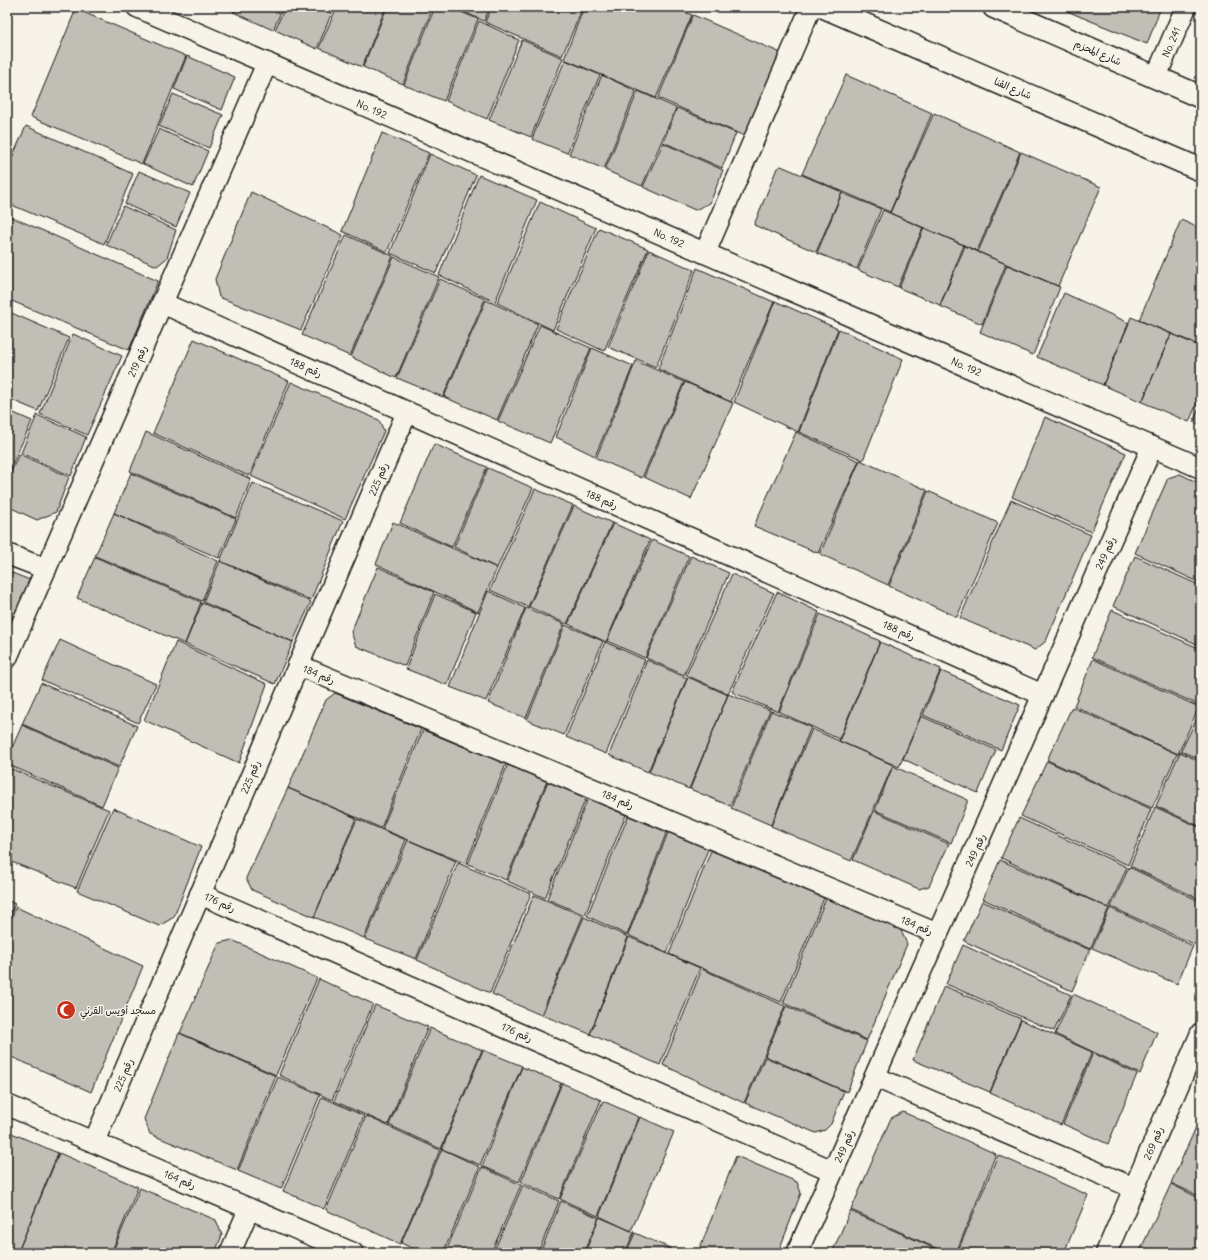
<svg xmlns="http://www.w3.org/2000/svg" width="1208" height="1260" font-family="Delius,'Playpen Sans Arabic',sans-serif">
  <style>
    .building { fill: #c0beb5; stroke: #1c1c1c }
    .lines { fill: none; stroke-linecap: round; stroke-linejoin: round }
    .street-casing { stroke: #1c1c1c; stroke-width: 23 }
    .secondary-casing { stroke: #1c1c1c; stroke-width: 25 }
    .street { stroke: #f7f3e8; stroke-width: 20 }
    .secondary { stroke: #f7f3e8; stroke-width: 22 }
    .labels { text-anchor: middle; stroke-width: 3; stroke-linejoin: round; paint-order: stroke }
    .street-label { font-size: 10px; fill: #1c1c1c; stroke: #f7f3e8 }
    .poi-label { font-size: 10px; fill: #1c1c1c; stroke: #f7f3e8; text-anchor: start }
  </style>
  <rect width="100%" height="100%" fill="#f7f3e8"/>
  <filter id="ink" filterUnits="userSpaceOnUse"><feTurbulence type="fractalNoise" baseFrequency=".025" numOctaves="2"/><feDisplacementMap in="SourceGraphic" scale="8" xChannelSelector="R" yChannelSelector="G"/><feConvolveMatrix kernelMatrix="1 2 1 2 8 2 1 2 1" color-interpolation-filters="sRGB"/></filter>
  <g filter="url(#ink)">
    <!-- building -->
    <path class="building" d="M235 7H283L273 30 233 12Z
      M285 7H334L317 49 275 30Z
      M337 7H386L362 67 319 48Z
      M387 7H433L403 84 363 67Z
      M435 7H449L478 19 444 101 404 85Z
      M453 7H490L484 21Z
      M492 7H583L562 56 485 22Z
      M584 7H673L692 15 656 98 564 59Z
      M1057 7H1161L1147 44Z
      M76 9 186 56 142 164 31 117Z
      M693 15 788 56 751 139 658 98Z
      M479 21 519 40 487 119 446 101Z
      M522 40 563 58 531 137 489 120Z
      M187 56 235 77 222 110 174 89Z
      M565 60 600 75 567 153 532 139Z
      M602 75 636 91 604 169 569 154Z
      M846 75 932 113 890 212 802 174Z
      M638 91 676 108 642 186 605 170Z
      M173 94 223 115 209 148 159 126Z
      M677 108 736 133 722 168 663 142Z
      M934 113 1020 152 977 251 890 213Z
      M26 126 133 174 104 244 7 203V169Z
      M159 129 208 151 193 187 143 164Z
      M382 133 429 153 387 252 342 231Z
      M663 143 723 170 710 203 695 210 643 187Z
      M1021 152 1101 187 1058 286 978 252Z
      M430 154 476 175 436 273 390 253Z
      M781 166 842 192 816 252 754 225 777 168Z
      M139 171 190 193 176 227 125 204Z
      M479 175 537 200 495 302 439 275Z
      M251 192 343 235 301 330 219 297 215 279Z
      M842 193 881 209 857 269 817 253Z
      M540 202 596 228 553 330 497 303Z
      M123 206 176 230 167 258 157 266 106 245Z
      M883 210 923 228 898 287 858 270Z
      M7 215 158 281 129 350 7 299Z
      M1181 220 1201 229V346L1139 320Z
      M599 228 648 249 604 351 556 329Z
      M924 228 964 245 940 305 899 288Z
      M346 235 393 256 350 356 302 335Z
      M965 246 1006 264 982 324 940 306Z
      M649 250 694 270 656 367 608 347Z
      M394 257 439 277 396 378 351 357Z
      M1007 265 1060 287 1033 355 980 332Z
      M697 268 774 302 731 402 658 369Z
      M440 279 485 299 443 397 397 378Z
      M1064 293 1129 323 1103 385 1037 357Z
      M486 300 538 324 497 420 444 397Z
      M775 301 838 329 798 432 734 402Z
      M7 311 69 338 38 411 7 398Z
      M1131 317 1171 334 1142 402 1103 385Z
      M540 325 591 348 550 443 498 421Z
      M839 329 903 359 863 460 799 432Z
      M73 334 122 356 87 435 40 414Z
      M1171 334 1201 347V394L1189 422 1142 402Z
      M194 339 289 381 249 476 153 433Z
      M592 348 633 366 595 456 556 437Z
      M636 361 684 382 642 478 596 458Z
      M291 382 379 420 384 431 345 519 251 476Z
      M685 382 733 403 691 499 644 477Z
      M1201 404V425L1193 422Z
      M7 410 32 421 7 476Z
      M37 415 86 437 71 476 21 453Z
      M1045 417 1126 453 1091 532 1012 497Z
      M146 432 251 479 236 518 130 471Z
      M796 432 859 461 818 553 754 526Z
      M434 444 487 467 452 547 400 523Z
      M19 454 69 477 56 512 37 520 7 506V481Z
      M860 460 927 490 888 585 820 554Z
      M488 468 533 488 497 568 454 547Z
      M131 473 236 519 219 558 114 513Z
      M1180 474 1201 484V583L1135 553 1168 478Z
      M253 483 343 521 311 600 220 561Z
      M535 489 573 505 528 607 490 590Z
      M928 491 998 523 957 617 889 586Z
      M1011 500 1091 535 1046 641 1035 650 960 618Z
      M574 506 612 523 567 624 529 607Z
      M114 513 218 561 202 601 95 556Z
      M393 522 497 568 478 612 376 564Z
      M613 523 650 540 606 642 568 624Z
      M652 540 689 556 645 658 607 641Z
      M691 556 729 573 684 675 646 658Z
      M1135 556 1201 586V646L1113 606Z
      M95 557 201 602 185 644 77 598Z
      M220 561 311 602 293 642 203 602Z
      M378 567 434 592 405 666 356 646 351 632Z
      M7 571 30 580 13 624 7 622Z
      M732 574 774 593 728 694 686 675Z
      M488 591 525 608 486 701 450 687Z
      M777 592 819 612 778 712 732 692Z
      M435 594 476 612 447 685 406 669Z
      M202 603 293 642 275 684 185 644Z
      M526 608 564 624 526 718 488 703Z
      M1112 610 1201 649V700L1199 705 1092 657Z
      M820 614 880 641 839 739 779 712Z
      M565 625 603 641 564 735 527 720Z
      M60 640 156 684 138 723 42 680Z
      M176 642 267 684 239 763 144 720Z
      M605 642 645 660 606 754 566 737Z
      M880 642 941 669 899 767 839 741Z
      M1093 659 1199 707 1178 754 1074 706Z
      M647 660 687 678 648 772 609 755Z
      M941 671 1020 705 1001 750 923 715Z
      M688 677 728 695 689 789 649 772Z
      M41 683 137 726 119 767 22 724Z
      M335 693 421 729 381 828 288 788 326 700Z
      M728 694 770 710 730 806 690 789Z
      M1072 707 1177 754 1152 808 1047 760Z
      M1201 710V760L1181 751Z
      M771 711 811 727 771 825 731 808Z
      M921 716 996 750 978 793 903 759Z
      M22 725 118 768 102 806 7 764V759Z
      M812 729 893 765 851 861 771 826Z
      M423 730 506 764 466 864 382 829Z
      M1180 752 1201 762V827L1156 806Z
      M1047 761 1151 809 1128 865 1021 816Z
      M508 764 547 781 506 880 468 864Z
      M893 766 968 800 951 843 875 810Z
      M7 767 109 810 76 888 7 860Z
      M548 781 586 798 545 898 507 881Z
      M288 788 356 818 314 917 252 890 246 878Z
      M588 798 626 815 585 915 547 899Z
      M1155 807 1201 828V900L1130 866Z
      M113 808 201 847 174 917 159 926 77 891Z
      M874 811 949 844 929 886 919 889 853 860Z
      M629 814 667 831 627 935 587 916Z
      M1019 818 1127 867 1109 908 1001 858Z
      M357 819 406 840 364 938 314 917Z
      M669 830 709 847 667 953 628 935Z
      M408 840 456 861 416 959 365 939Z
      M712 848 824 898 781 1002 669 954Z
      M1000 860 1109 908 1090 949 983 899Z
      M458 863 531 894 490 993 417 960Z
      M1129 867 1201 902V934L1196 945 1111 907Z
      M534 895 583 916 541 1015 492 994Z
      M827 896 899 926 907 944 867 1040 783 1003Z
      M7 900 15 904 7 924Z
      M982 901 1090 950 1072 991 964 941Z
      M16 907 143 966 91 1092 7 1055V929Z
      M1110 908 1193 946 1177 984 1092 948Z
      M584 917 628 937 590 1034 542 1015Z
      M629 937 700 968 660 1065 590 1034Z
      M232 940 317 978 276 1075 180 1033 219 943Z
      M963 945 1071 995 1054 1031 946 984Z
      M702 969 785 1006 744 1103 663 1065Z
      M319 979 373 1004 332 1100 279 1075Z
      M944 986 1021 1019 990 1092 913 1060Z
      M1073 994 1157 1032 1140 1074 1055 1034Z
      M375 1005 428 1027 388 1125 334 1101Z
      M786 1006 867 1041 847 1092 765 1056Z
      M1021 1020 1092 1052 1061 1125 990 1093Z
      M430 1028 482 1050 441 1149 389 1125Z
      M179 1033 276 1076 237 1170 150 1134 144 1119Z
      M483 1050 522 1066 480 1165 442 1149Z
      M1093 1053 1137 1074 1108 1144 1063 1124Z
      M765 1057 844 1091 831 1124 825 1130 816 1133 745 1103Z
      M522 1067 561 1083 519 1182 482 1166Z
      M278 1077 320 1095 281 1189 238 1171Z
      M562 1083 601 1100 559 1199 521 1182Z
      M322 1097 364 1116 324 1209 283 1191Z
      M603 1101 639 1117 598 1216 560 1199Z
      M903 1112 996 1154 956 1253H947L851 1210 891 1118Z
      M366 1116 440 1150 400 1244 326 1210Z
      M1201 1116V1197L1171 1183Z
      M640 1117 674 1132 631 1231 599 1216Z
      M7 1131 58 1153 18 1252 7 1247Z
      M442 1149 480 1167 443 1253H423L401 1243Z
      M59 1153 138 1187 111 1253 18 1252Z
      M998 1155 1088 1195 1064 1253H957Z
      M736 1156 797 1182 801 1193 778 1253H698Z
      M482 1167 521 1185 491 1253H445Z
      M1171 1184 1201 1199V1253H1139Z
      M523 1185 559 1201 538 1253H493Z
      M140 1188 216 1220 222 1235 215 1253H112Z
      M561 1201 599 1218 584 1253H540Z
      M850 1211 945 1253H832Z
      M599 1217 634 1232 625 1253H585Z
      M635 1233 670 1248 668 1253H626Z"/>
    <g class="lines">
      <defs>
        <g id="street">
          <path id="s1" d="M137 7 1201 468"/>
          <path id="s2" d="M1156 77 1186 7"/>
          <path d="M705 253 811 7"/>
          <path d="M162 303 1043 695"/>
          <path d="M7 554 46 569"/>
          <path d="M7 658 267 63"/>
          <path d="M298 665 938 934"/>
          <path d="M200 894 833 1171"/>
          <path d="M875 1077 1134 1188"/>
          <path d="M7 1105 353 1253"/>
          <path d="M94 1142 407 412"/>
          <path d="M230 1253 249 1209"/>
          <path d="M797 1253 1152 447"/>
          <path d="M1106 1253 1201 1033"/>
        </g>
        <path id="secondary" d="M824 7 1201 170
          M994 7 1201 97"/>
      </defs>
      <!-- street casing -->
      <use href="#street" class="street-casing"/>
      <!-- secondary casing -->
      <use href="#secondary" class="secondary-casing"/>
      <!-- street -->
      <use href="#street" class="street"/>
      <!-- secondary -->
      <use href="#secondary" class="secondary"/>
    </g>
  </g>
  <!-- icons -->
  <defs>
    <symbol id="mosque-disc" viewBox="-11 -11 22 22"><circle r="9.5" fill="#c8321e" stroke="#f7f3e8"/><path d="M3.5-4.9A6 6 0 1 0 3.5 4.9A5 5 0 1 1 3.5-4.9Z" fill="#fff"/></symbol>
  </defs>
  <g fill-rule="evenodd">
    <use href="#mosque-disc" x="55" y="999" width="22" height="22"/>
  </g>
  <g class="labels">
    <!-- street labels -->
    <g class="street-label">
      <text dy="4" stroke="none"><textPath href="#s2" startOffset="38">No. 241</textPath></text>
      <text transform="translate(1098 52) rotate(23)" y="4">شارع المحزم</text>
      <text transform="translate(1013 88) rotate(23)" y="4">شارع القنا</text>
      <text dy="4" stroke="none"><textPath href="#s1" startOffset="256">No. 192</textPath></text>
      <text dy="4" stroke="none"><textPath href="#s1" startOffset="580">No. 192</textPath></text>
      <text transform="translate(137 361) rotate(-66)" y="4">رقم 219</text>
      <text dy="4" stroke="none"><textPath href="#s1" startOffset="904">No. 192</textPath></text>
      <text transform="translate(306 367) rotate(24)" y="4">رقم 188</text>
      <text transform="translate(378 479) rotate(-67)" y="4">رقم 225</text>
      <text transform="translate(602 499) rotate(24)" y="4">رقم 188</text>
      <text transform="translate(1105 553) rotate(-66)" y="4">رقم 249</text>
      <text transform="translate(899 630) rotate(24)" y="4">رقم 188</text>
      <text transform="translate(319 674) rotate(23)" y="4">رقم 184</text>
      <text transform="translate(250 777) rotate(-67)" y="4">رقم 225</text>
      <text transform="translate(618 799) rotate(23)" y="4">رقم 184</text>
      <text transform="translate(975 850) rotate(-66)" y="4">رقم 249</text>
      <text transform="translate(220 902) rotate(24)" y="4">رقم 176</text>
      <text transform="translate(917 925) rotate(23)" y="4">رقم 184</text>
      <text transform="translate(517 1032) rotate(24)" y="4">رقم 176</text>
      <text transform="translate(123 1075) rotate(-67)" y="4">رقم 225</text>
      <text transform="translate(1153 1143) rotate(-67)" y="4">رقم 269</text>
      <text transform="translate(844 1146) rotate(-66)" y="4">رقم 249</text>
      <text transform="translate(180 1179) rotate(23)" y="4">رقم 164</text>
    </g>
    <!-- poi labels -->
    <g class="poi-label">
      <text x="80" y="1014">مسجد أويس القرني</text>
    </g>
  </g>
  <!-- margin -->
  <rect width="1208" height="1260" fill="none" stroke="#f7f3e8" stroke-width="24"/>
  <rect x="12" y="12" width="1184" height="1236" fill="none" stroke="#1c1c1c" stroke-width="1.5" filter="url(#ink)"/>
</svg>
